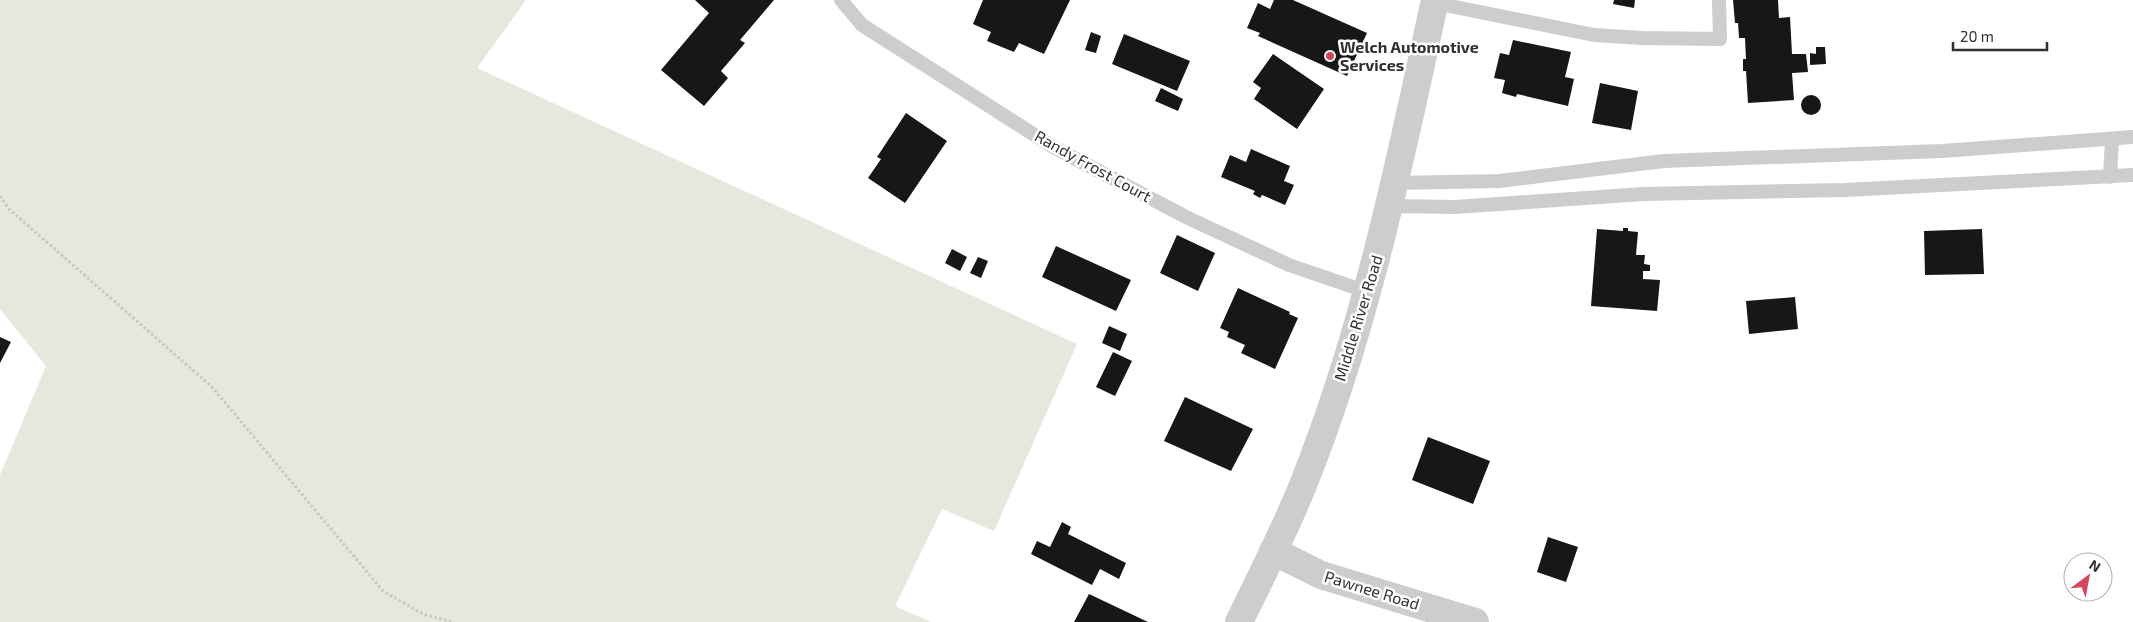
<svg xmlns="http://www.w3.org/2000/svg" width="2133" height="622" font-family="'Exo 2',sans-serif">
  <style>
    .green { fill: #e4e8dd }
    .building { fill: #171717 }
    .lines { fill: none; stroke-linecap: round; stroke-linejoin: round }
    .path { stroke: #c7c7c7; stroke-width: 3; stroke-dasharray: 2.5 2.5; stroke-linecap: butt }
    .service { stroke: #cdcdcd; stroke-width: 14 }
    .minor { stroke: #cdcdcd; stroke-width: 28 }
    .tertiary { stroke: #cdcdcd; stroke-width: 28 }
    .poi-dot { fill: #d3465d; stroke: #fff; stroke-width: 2 }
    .labels { text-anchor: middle; stroke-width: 5; stroke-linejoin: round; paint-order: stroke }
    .poi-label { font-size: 16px; font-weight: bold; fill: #303030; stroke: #fff; text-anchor: start }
    .street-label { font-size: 16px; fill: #303030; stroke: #fff }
  </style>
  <rect width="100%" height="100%" fill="#fff"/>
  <!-- green -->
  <path class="green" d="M0 0H526L477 68 1077 344 994 531 942 509 895 606 931 622H0V475L46 366 0 309Z"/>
  <!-- building -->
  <path class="building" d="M695 0H774L740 40 745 43 721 71 728 78 704 106 661 70 709 13Z
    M983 0H1070L1044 54 1019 43 1014 52 987 41 991 32 973 24Z
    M1274 0H1293L1367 33 1347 76 1258 36 1260 33 1247 28 1258 3 1270 9Z
    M1614 0H1635L1634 8 1613 4Z
    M1733 0H1778L1779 18 1790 17 1792 54H1806L1808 72 1792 73 1794 100 1748 103 1746 71H1743V59H1746L1745 38H1739L1738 23H1735Z
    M1091 32 1101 36 1096 53 1085 50Z
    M1124 34 1190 61 1177 91 1112 64Z
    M1513 40 1571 52 1565 77 1574 79 1568 106 1517 94 1516 97 1502 93 1505 80 1494 78 1500 53 1509 55Z
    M1816 47H1825L1826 64 1810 65V53L1816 54Z
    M1273 54 1324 89 1297 129 1254 99 1261 88 1253 82Z
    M1600 83 1638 91 1631 130 1592 123Z
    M1161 88 1183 99 1178 111 1155 101Z
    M1801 105a10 10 0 1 1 20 0a10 10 0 1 1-20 0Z
    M906 113 947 141 905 203 868 178 881 159 877 157Z
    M1251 149 1290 166 1284 181 1294 185 1285 205 1262 195 1260 198 1253 194 1255 191 1221 177 1230 155 1246 162Z
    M1623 228H1628V231L1638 232 1636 255H1645L1644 264 1650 265V271H1643V279L1660 280 1657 311 1591 306 1597 229 1623 231Z
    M1982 229 1984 274 1925 275 1924 231Z
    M1177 235 1215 253 1198 291 1160 273Z
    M1056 246 1131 280 1116 311 1042 277Z
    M952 249 967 257 960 271 945 263Z
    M978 257 988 261 981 278 970 273Z
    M1238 288 1290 312 1289 314 1298 318 1275 369 1241 353 1245 345 1227 337 1229 332 1220 328Z
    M1795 297 1798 329 1749 334 1746 301Z
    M1109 326 1127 334 1120 351 1102 343Z
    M0 337 11 342 0 363Z
    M1113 352 1132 361 1115 396 1096 387Z
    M1185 397 1253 429 1231 471 1164 441Z
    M1428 437 1490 461 1473 504 1412 480Z
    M1062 522 1071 527 1068 534 1126 563 1119 579 1100 569 1092 585 1031 554 1037 541 1050 547Z
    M1548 537 1578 547 1566 582 1537 572Z
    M1089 594 1148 622H1074Z"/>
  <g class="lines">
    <!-- path -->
    <path class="path" d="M0 196 9 209 212 387 383 591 425 615 453 622"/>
    <!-- service -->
    <path class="service" d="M841 0 862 25 1055 148 1188 218 1289 265 1368 292
      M1430 2 1594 35 1642 38 1720 39 1719 0
      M2110 177 2112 140
      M1395 183 1499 181 1664 161 1942 151 2133 137
      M1390 206 1455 207 1644 194 1845 190 2133 175"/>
    <!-- minor -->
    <path class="minor" d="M1273 551 1321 575 1475 622"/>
    <!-- tertiary -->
    <path class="tertiary" d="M1239 622C1261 577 1284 532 1303 485 1366 328 1399 165 1435 0"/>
  </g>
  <!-- markers -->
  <circle class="poi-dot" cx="1330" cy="56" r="5"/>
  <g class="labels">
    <!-- poi labels -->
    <g class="poi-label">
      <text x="1340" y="53">Welch Automotive<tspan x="1340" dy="18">Services</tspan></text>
    </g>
    <!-- street labels -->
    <g class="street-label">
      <text transform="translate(1093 166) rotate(29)" y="6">Randy Frost Court</text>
      <text transform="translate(1358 318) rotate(-73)" y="6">Middle River Road</text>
      <text transform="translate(1372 590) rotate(17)" y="6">Pawnee Road</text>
    </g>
  </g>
  <!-- north arrow -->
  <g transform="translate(2088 577) rotate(32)"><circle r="24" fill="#ffffff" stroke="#acacac"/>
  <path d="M0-4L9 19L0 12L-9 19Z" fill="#d3465d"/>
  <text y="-8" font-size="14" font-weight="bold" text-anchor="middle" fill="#303030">N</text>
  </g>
  <!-- scale -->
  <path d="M1953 42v8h94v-8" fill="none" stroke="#303030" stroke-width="2.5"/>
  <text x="1960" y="42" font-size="15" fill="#303030" stroke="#ffffff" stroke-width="4" paint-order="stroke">20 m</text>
</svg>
